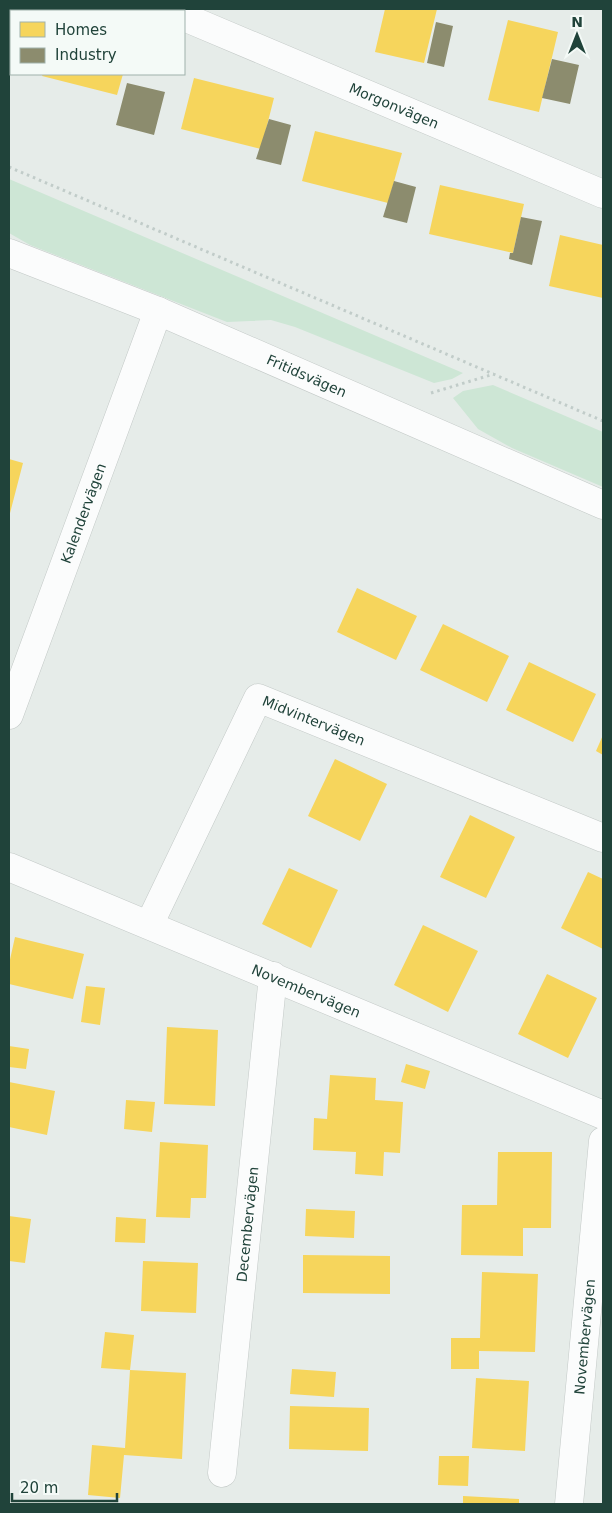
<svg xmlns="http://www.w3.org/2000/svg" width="612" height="1513" font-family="'DejaVu Sans',sans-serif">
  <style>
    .green { fill: #cde6d5 }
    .homes { fill: #f6d55c }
    .industry { fill: #8c8c6e }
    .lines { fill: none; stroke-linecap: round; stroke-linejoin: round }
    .minor-casing { stroke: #c3c9c7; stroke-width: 29 }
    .path { stroke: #c1ccc9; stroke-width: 3; stroke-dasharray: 2.5 4; stroke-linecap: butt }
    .minor { stroke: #fbfcfc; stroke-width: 28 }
    .labels { text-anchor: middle; stroke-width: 5; stroke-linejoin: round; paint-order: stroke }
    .street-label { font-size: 14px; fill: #20433a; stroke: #f4faf7 }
  </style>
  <rect width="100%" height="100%" fill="#e6ece9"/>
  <!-- green -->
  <path class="green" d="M9 179 463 373 452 379 434 383 295 327 271 320 227 322 30 245 9 233Z
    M493 385 603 432V487L512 448 478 429 453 398 463 391Z"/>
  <!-- homes -->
  <path class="homes" d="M385 9H437L424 63 375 52Z
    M508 20 558 32 539 112 488 100Z
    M43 74H123L117 95 42 76Z
    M194 78 274 98 261 149 181 129Z
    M315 131 402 153 388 203 302 181Z
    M440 185 524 204 513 253 429 234Z
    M560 235 603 245V298L549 286Z
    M9 459 23 463 9 517Z
    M357 588 417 616 396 660 337 632Z
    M443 624 509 656 487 702 420 670Z
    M529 662 596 694 573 742 506 710Z
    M603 735V755L596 751Z
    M335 759 387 784 360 841 308 816Z
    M470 815 515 837 486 898 440 877Z
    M289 868 338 890 311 948 262 924Z
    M588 872 603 879V949L561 928Z
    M423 925 478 951 448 1012 394 985Z
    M15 937 84 954 73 999 9 984V964Z
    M547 974 597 998 568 1058 518 1034Z
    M86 986 105 988 100 1025 81 1022Z
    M167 1027 218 1030 215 1106 164 1104Z
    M9 1046 29 1049 26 1069 9 1067Z
    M406 1064 430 1071 425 1089 401 1082Z
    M330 1075 376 1078 375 1100 403 1102 400 1153 384 1152 383 1176 355 1174 356 1152 313 1150 314 1118 327 1119Z
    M9 1082 55 1091 47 1135 9 1127Z
    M126 1100 155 1102 152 1132 124 1129Z
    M160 1142 208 1145 206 1198H191L190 1218 156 1217Z
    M498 1152H552L551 1228H523V1256L461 1255 462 1205H497Z
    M306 1209 355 1211 354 1238 305 1236Z
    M9 1216 31 1219 25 1263 9 1261Z
    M116 1217 146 1219 145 1243 115 1242Z
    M303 1255 390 1256V1294L303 1293Z
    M143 1261 198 1263 196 1313 141 1311Z
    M482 1272 538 1274 535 1352 479 1351V1369H451V1338H480Z
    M105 1332 134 1335 130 1370 101 1368Z
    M292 1369 336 1372 334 1397 290 1394Z
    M130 1370 186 1373 182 1459 124 1455 120 1498 88 1495 92 1445 125 1448Z
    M476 1378 529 1381 525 1451 472 1448Z
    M290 1406 369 1408 368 1451 289 1449Z
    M439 1456H469L468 1486 438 1485Z
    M463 1496 519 1499V1504H463Z"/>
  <!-- industry -->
  <path class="industry" d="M436 22 453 26 444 67 427 63Z
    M552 59 579 65 570 104 542 98Z
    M127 83 165 92 154 135 116 125Z
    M269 119 291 125 281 165 256 159Z
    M394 181 416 187 407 223 383 217Z
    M521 217 542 221 532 265 509 259 510 253H513Z"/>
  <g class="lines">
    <defs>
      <g id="minor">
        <path d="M157 9 167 11"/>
        <path id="s1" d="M184 17 603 194"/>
        <path id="s2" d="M9 253 158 311 603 505"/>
        <path id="s3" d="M9 715 158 311"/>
        <path id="s4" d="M9 867 603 1115"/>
        <path id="s5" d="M149 925 258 698 603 838"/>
        <path id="s6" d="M222 1473 273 976"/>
        <path id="s7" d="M569 1504 603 1141"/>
      </g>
    </defs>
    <!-- minor casing -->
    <use href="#minor" class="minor-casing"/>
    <!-- path -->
    <path class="path" d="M9 167 603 421
      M431 393 494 374"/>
    <!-- minor -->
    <use href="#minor" class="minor"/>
  </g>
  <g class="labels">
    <!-- street labels -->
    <g class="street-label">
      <text dy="5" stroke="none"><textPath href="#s1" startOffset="228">Morgonvägen</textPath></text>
      <text dy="5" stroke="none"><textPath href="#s2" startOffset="322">Fritidsvägen</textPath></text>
      <text dy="5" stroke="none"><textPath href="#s3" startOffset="215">Kalendervägen</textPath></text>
      <text dy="5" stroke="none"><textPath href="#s5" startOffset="312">Midvintervägen</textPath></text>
      <text dy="5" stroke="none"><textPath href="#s4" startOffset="322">Novembervägen</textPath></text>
      <text dy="5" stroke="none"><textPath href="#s6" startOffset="250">Decembervägen</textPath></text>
      <text dy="5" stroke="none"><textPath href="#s7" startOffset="168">Novembervägen</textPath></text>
    </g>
  </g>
  <!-- border -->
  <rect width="612" height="1513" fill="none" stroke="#20433a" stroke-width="20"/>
  <!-- legend -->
  <rect x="10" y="10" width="175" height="65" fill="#f4faf7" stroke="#9fb1ab"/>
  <rect x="20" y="22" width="25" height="15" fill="#f6d55c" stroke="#9fb1ab"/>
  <text x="55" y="35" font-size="15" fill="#20433a">Homes</text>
  <rect x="20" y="48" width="25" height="15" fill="#8c8c6e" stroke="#9fb1ab"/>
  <text x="55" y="60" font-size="15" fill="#20433a">Industry</text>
  <!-- north arrow -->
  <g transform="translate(577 35)" stroke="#f4faf7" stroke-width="4" paint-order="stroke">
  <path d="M0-4L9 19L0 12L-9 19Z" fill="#20433a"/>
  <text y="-8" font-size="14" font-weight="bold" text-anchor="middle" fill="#20433a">N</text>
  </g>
  <!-- scale -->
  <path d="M12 1493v8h105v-8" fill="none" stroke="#20433a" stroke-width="2.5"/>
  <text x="20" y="1493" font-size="15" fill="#20433a" stroke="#f4faf7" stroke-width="4" paint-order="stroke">20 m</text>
</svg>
